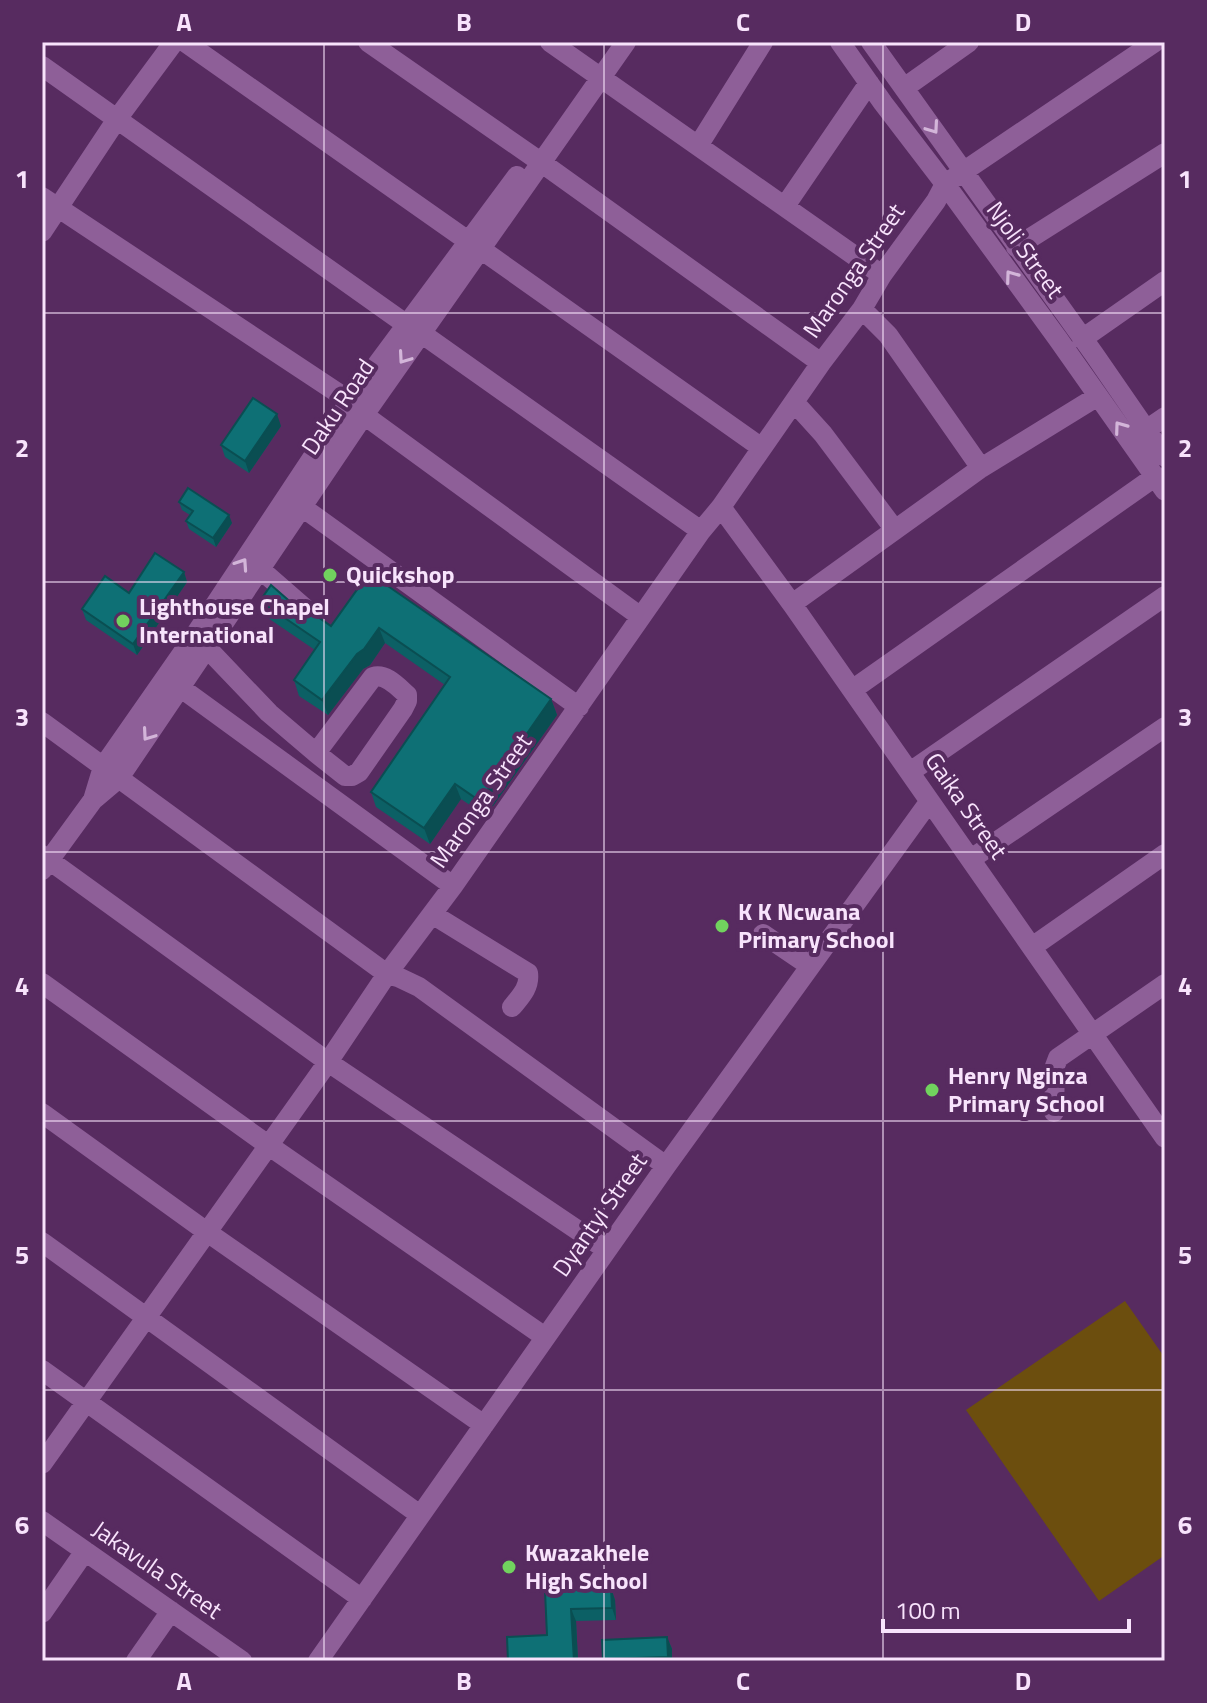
<svg xmlns="http://www.w3.org/2000/svg" width="1207" height="1703" font-family="'Titillium Web',sans-serif">
  <style>
    .green { fill: #6c4e0e }
    .lines { fill: none; stroke-linecap: round; stroke-linejoin: round }
    .minor { stroke: #8e5f98; stroke-width: 20 }
    .wall { fill: #0c6065 }
    .shaded-wall { fill: #0a4e52 }
    .building { fill: #0e7075; stroke: #0a4e52; stroke-width: 2 }
    .oneway { stroke: #d3b5d9 }
    .grid { fill: none; stroke: #f8e3fc; stroke-width: 2; stroke-opacity: 0.55 }
    .poi-dot { fill: #71d25e; stroke: #572b60; stroke-width: 3 }
    .labels { text-anchor: middle; stroke-width: 8; stroke-linejoin: round; paint-order: stroke }
    .street-label { font-size: 24px; fill: #f8e3fc; stroke: #572b60 }
    .poi-label { font-size: 24px; font-weight: bold; fill: #f8e3fc; stroke: #572b60; text-anchor: start }
    .neatline { fill: none; stroke: #f8e3fc; stroke-width: 3 }
    .grid-label { font-size: 26px; text-anchor: middle; font-weight: bold; fill: #f8e3fc }
  </style>
  <rect width="100%" height="100%" fill="#572b60"/>
  <!-- green -->
  <path class="green" d="M1125 1301 1165 1358V1555L1099 1601 966 1410Z"/>
  <g class="lines">
    <!-- minor -->
    <path class="minor" d="M185 42 468 241
      M368 42 542 163 821 363
      M550 42 882 275
      M840 42 883 103 945 184 1058 339 1165 491
      M871 42 1094 354 1165 457
      M42 66 407 325
      M904 88 969 42
      M698 146 763 42
      M42 197 350 401
      M785 206 869 83
      M42 232 117 119 174 42
      M1016 247 1165 153
      M482 250 762 448
      M862 309 888 335 981 468
      M421 333 701 531
      M1082 339 1165 281
      M794 402 823 434 895 530
      M364 415 641 617
      M1146 430 1165 417
      M302 507 579 707
      M721 507 792 604 1165 1138
      M261 570 308 611
      M792 604 981 468 1098 396
      M198 641 207 648 269 713 316 753 345 776H352L359 772 403 709 407 701V695C398 687 386 673 373 677L316 753
      M181 688 453 886
      M852 690 1156 476
      M42 722 387 974 398 977 419 987 666 1166
      M910 772 1165 596
      M93 800 103 767 193 638 350 401 517 176
      M42 855 328 1062 607 1250
      M971 859 1165 727
      M42 870 93 800 119 778 364 415 626 42
      M432 914 528 973C530 987 521 996 512 1007
      M763 934 810 966
      M1032 947 1165 854
      M42 983 268 1145 545 1337
      M1054 1112 1055 1066 1058 1058 1165 984
      M42 1113 207 1232 484 1425
      M42 1242 420 1515
      M42 1370 362 1599
      M42 1464 328 1062 387 974 453 886 701 531 721 507 821 363 862 309 882 275 936 201 945 184 1155 42
      M42 1521 242 1661
      M42 1613 85 1551
      M136 1661 171 1611
      M318 1661 666 1166 929 802"/>
  </g>
  <!-- wall -->
  <path class="wall" d="M281 426 249 473 225 457 221 445Z
    M179 502 232 523 216 547 189 529 186 521 190 515 182 510Z
    M184 572 187 582 137 655 86 620 82 609Z
    M369 573 551 699 557 715 486 816 461 799 430 844 376 807 371 792 445 685 385 643 370 665 363 669 328 715 299 696 294 680 315 650 265 616 260 601 294 605 331 626Z
    M611 1588 615 1600 616 1620 576 1621 578 1661H508L547 1635 545 1591Z
    M667 1637 672 1649V1661H604L603 1659Z"/>
  <!-- shaded-wall -->
  <path class="shaded-wall" d="M277 414 281 426 249 473 245 461Z
    M229 515 232 523 216 547 213 538Z
    M184 572 187 582 137 655 133 644Z
    M379 628 385 643 370 665 363 669 328 715 322 700 357 654Z
    M551 699 557 715 486 816 480 801Z
    M455 784 461 799 430 844 424 828Z
    M611 1588 615 1600 616 1620 612 1608Z
    M571 1609 576 1621 578 1661H574Z
    M667 1637 672 1649V1661H670L668 1657Z"/>
  <!-- building -->
  <path class="building" d="M253 398 277 414 245 461 221 445Z
    M188 488 229 515 213 538 186 521 193 511 179 502Z
    M155 553 184 572 133 644 82 609 105 576 129 593Z
    M369 573 551 699 480 801 455 784 424 828 371 792 450 677 379 628 364 649 357 654 322 700 294 680 320 642 260 601 271 585 294 605 305 608 331 626Z
    M611 1588 612 1608 571 1609 574 1661H508L507 1637 547 1635 545 1591Z
    M667 1637 668 1657 603 1659 602 1640Z"/>
  <!-- one-way arrows -->
  <defs><path id="oneway-chevron" d="M-2-3.5L2.5 0L-2 3.5" fill="none" stroke-width="1.6" stroke-linecap="round" stroke-linejoin="round" transform="scale(2)"/></defs>
  <g class="oneway">
    <use href="#oneway-chevron" transform="translate(933 128) rotate(55)"/>
    <use href="#oneway-chevron" transform="translate(1011 276) rotate(-126)"/>
    <use href="#oneway-chevron" transform="translate(404 358) rotate(125)"/>
    <use href="#oneway-chevron" transform="translate(1120 427) rotate(-126)"/>
    <use href="#oneway-chevron" transform="translate(242 564) rotate(-56)"/>
    <use href="#oneway-chevron" transform="translate(148 735) rotate(125)"/>
  </g>
  <!-- grid -->
  <path class="grid" d="M324 42V1661M604 42V1661M883 42V1661M42 313H1165M42 582H1165M42 852H1165M42 1121H1165M42 1390H1165"/>
  <!-- markers -->
  <g class="poi-dot">
    <circle cx="330" cy="575" r="8"/>
    <circle cx="123" cy="621" r="8"/>
    <circle cx="722" cy="926" r="8"/>
    <circle cx="932" cy="1090" r="8"/>
    <circle cx="509" cy="1567" r="8"/>
  </g>
  <g class="labels">
    <!-- street labels -->
    <g class="street-label">
      <text transform="translate(1025 250) rotate(54)" y="8">Njoli Street</text>
      <text transform="translate(854 271) rotate(-55)" y="8">Maronga Street</text>
      <text transform="translate(338 407) rotate(-56)" y="8">Daku Road</text>
      <text transform="translate(481 801) rotate(-55)" y="8">Maronga Street</text>
      <text transform="translate(966 806) rotate(55)" y="8">Gaika Street</text>
      <text transform="translate(600 1215) rotate(-55)" y="8">Dyantyi Street</text>
      <text transform="translate(157 1570) rotate(35)" y="8">Jakavula Street</text>
    </g>
    <!-- poi labels -->
    <g class="poi-label">
      <text x="346" y="583">Quickshop</text>
      <text x="139" y="615">Lighthouse Chapel<tspan x="139" dy="28">International</tspan></text>
      <text x="738" y="920">K K Ncwana<tspan x="738" dy="28">Primary School</tspan></text>
      <text x="948" y="1084">Henry Nginza<tspan x="948" dy="28">Primary School</tspan></text>
      <text x="525" y="1561">Kwazakhele<tspan x="525" dy="28">High School</tspan></text>
    </g>
  </g>
  <!-- border -->
  <rect width="1207" height="1703" fill="none" stroke="#572b60" stroke-width="88"/>
  <!-- scale -->
  <path d="M883 1619v12h246v-12" fill="none" stroke="#f8e3fc" stroke-width="4"/>
  <text x="895" y="1619" font-size="24" fill="#f8e3fc" stroke="#572b60" stroke-width="6" paint-order="stroke">100 m</text>
  <rect x="44" y="44" width="1119" height="1615" class="neatline"/>
  <g class="grid-label">
    <text x="184" y="31">A</text>
    <text x="464" y="31">B</text>
    <text x="743" y="31">C</text>
    <text x="1023" y="31">D</text>
    <text x="22" y="188">1</text>
    <text x="1185" y="188">1</text>
    <text x="22" y="457">2</text>
    <text x="1185" y="457">2</text>
    <text x="22" y="726">3</text>
    <text x="1185" y="726">3</text>
    <text x="22" y="995">4</text>
    <text x="1185" y="995">4</text>
    <text x="22" y="1264">5</text>
    <text x="1185" y="1264">5</text>
    <text x="22" y="1534">6</text>
    <text x="1185" y="1534">6</text>
    <text x="184" y="1690">A</text>
    <text x="464" y="1690">B</text>
    <text x="743" y="1690">C</text>
    <text x="1023" y="1690">D</text>
  </g>
</svg>
